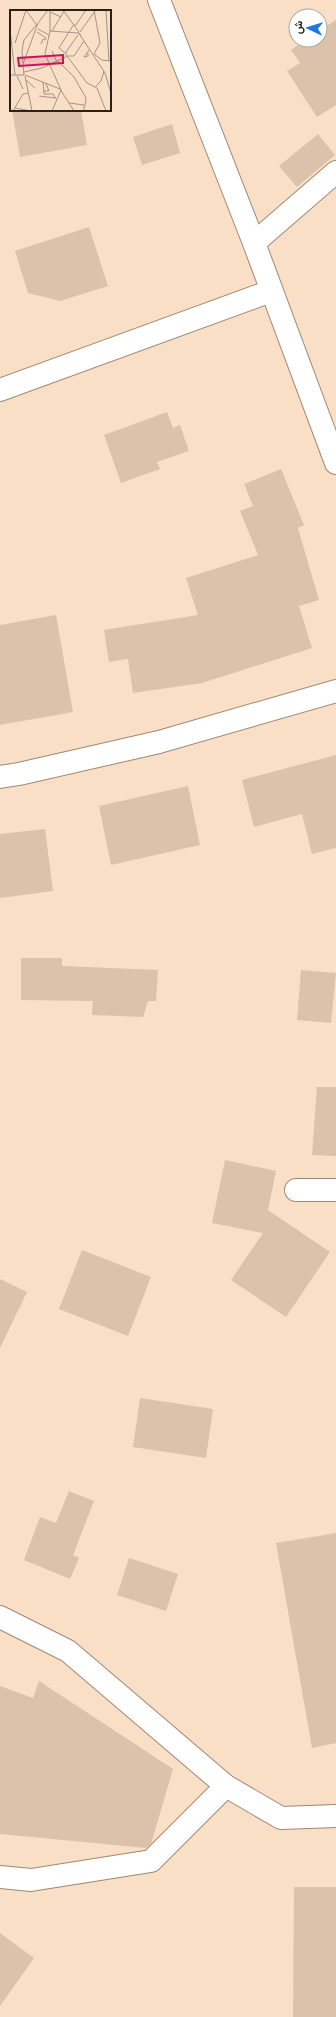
<svg xmlns="http://www.w3.org/2000/svg" width="336" height="2017" font-family="'Nunito Sans',Vazirmatn,sans-serif">
  <style>
    .building { fill: #dcc2aa }
    .lines { fill: none; stroke-linecap: round; stroke-linejoin: round }
    .minor-casing { stroke: #a18871; stroke-width: 24 }
    .tertiary-casing { stroke: #a18871; stroke-width: 24 }
    .secondary-casing { stroke: #a18871; stroke-width: 24 }
    .minor { stroke: #fff; stroke-width: 22 }
    .tertiary { stroke: #fff; stroke-width: 22 }
    .secondary { stroke: #fff; stroke-width: 22 }
    .inset-road { fill: none; stroke: #a79381; stroke-width: 1 }
    .view { fill: #c2185b; fill-opacity: 0.15; stroke: #c2185b; stroke-width: 2 }
    .inset-edge { fill: none; stroke: #2b2118; stroke-width: 2 }
  </style>
  <rect width="100%" height="100%" fill="#fadfc7"/>
  <!-- building -->
  <path class="building" d="M336 20V105L317 117 287 71 300 63 291 50 305 40H320V30Z
    M12 110H81L87 145 20 157Z
    M172 124 180 153 142 165 133 137Z
    M318 134 335 155 297 187 279 166Z
    M89 227 108 286 60 301 28 293 15 251Z
    M167 412 173 428 180 425 189 451 157 462 160 469 121 483 104 435Z
    M281 469 304 525 298 528 319 600 299 606 312 648 202 683 133 693 128 659 109 662 104 630 198 615 186 578 258 555 240 511 253 506 244 484Z
    M56 615 73 712 0 725V625Z
    M336 755V848L312 854 302 814 254 827 242 780Z
    M188 786 200 845 111 865 99 806Z
    M45 829 53 891 0 898V834Z
    M21 958H62V966L158 970 156 1001H148L143 1017 92 1015 93 1001 21 1000Z
    M301 970 336 973 331 1023 297 1020Z
    M317 1087H336V1156L312 1155Z
    M225 1160 276 1171 268 1210 330 1252 286 1317 231 1280 263 1233 212 1223Z
    M82 1250 151 1277 128 1336 59 1309Z
    M0 1279 27 1292 0 1348Z
    M140 1398 213 1409 206 1458 133 1447Z
    M69 1491 94 1501 73 1555 79 1558 70 1579 24 1560 40 1517 56 1523Z
    M336 1533V1743L312 1748 276 1543Z
    M129 1558 178 1574 166 1611 117 1595Z
    M39 1681 173 1769 151 1844 146 1848 0 1834V1686L33 1698Z
    M294 1887H336V2017H293Z
    M0 1933 34 1958 0 2006Z"/>
  <g class="lines">
    <defs>
      <path id="minor" d="M254 243 336 172
        M0 390 271 291
        M0 777 19 774 159 742 336 691
        M296 1190H336
        M0 1877 31 1880 151 1861 226 1786"/>
      <path id="tertiary" d="M159 0 254 243 336 463"/>
      <path id="secondary" d="M0 1617 68 1651 226 1786 281 1818 336 1816"/>
    </defs>
    <!-- minor casing -->
    <use href="#minor" class="minor-casing"/>
    <!-- tertiary casing -->
    <use href="#tertiary" class="tertiary-casing"/>
    <!-- secondary casing -->
    <use href="#secondary" class="secondary-casing"/>
    <!-- minor -->
    <use href="#minor" class="minor"/>
    <!-- tertiary -->
    <use href="#tertiary" class="tertiary"/>
    <!-- secondary -->
    <use href="#secondary" class="secondary"/>
  </g>
  <!-- overview -->
  <g transform="translate(10 10)">
    <rect width="101" height="101" fill="#fadfc7"/>
    <path class="inset-road" d="M16 0 26 14M40 0V21L35 44 51 80 42 101M53 0 69 22M84 0 90 33 84 44 92 50 101 51M96 0 99 51M40 2 51 7M65 16 76 0M0 19 5 65M28 19 39 25M40 21 68 23M42 21 54 1M27 22 36 28 35 30 33 29 31 34M70 22 85 1M71 25 68 22 95 63 101 83M5 33 16 0M42 41 47 52M56 42 68 25M55 43 49 38 64 14M78 43V46L74 47 80 39M57 46 77 73 87 78 96 101M57 46H64L74 31M48 51 64 67 76 88 75 96M13 53 12 41 14 30 27 14M14 62 32 58 56 47V42M0 65H14M14 65 13 54 28 13 38 0M15 65 50 79 64 101M7 66 13 79M15 66 22 101M16 70 25 78M33 72 34 84H43L46 89M86 76 91 71 94 61M34 81H39L36 74M29 86 45 88M59 93 74 95V101M5 98 21 101M3 101 13 84 18 83"/>
    <path class="view" d="M53 45V53L9 56 8 48Z"/>
    <rect width="101" height="101" class="inset-edge"/>
  </g>
  <!-- north arrow -->
  <g transform="translate(308 28) rotate(274)"><circle r="19" fill="#ffffff" stroke="#aaa6a3"/>
  <path d="M0-3L7 15L0 10L-7 15Z" fill="#2276e1"/>
  <text y="-6" font-size="11" font-weight="bold" text-anchor="middle" fill="#2b2118">ش</text>
  </g>
</svg>
